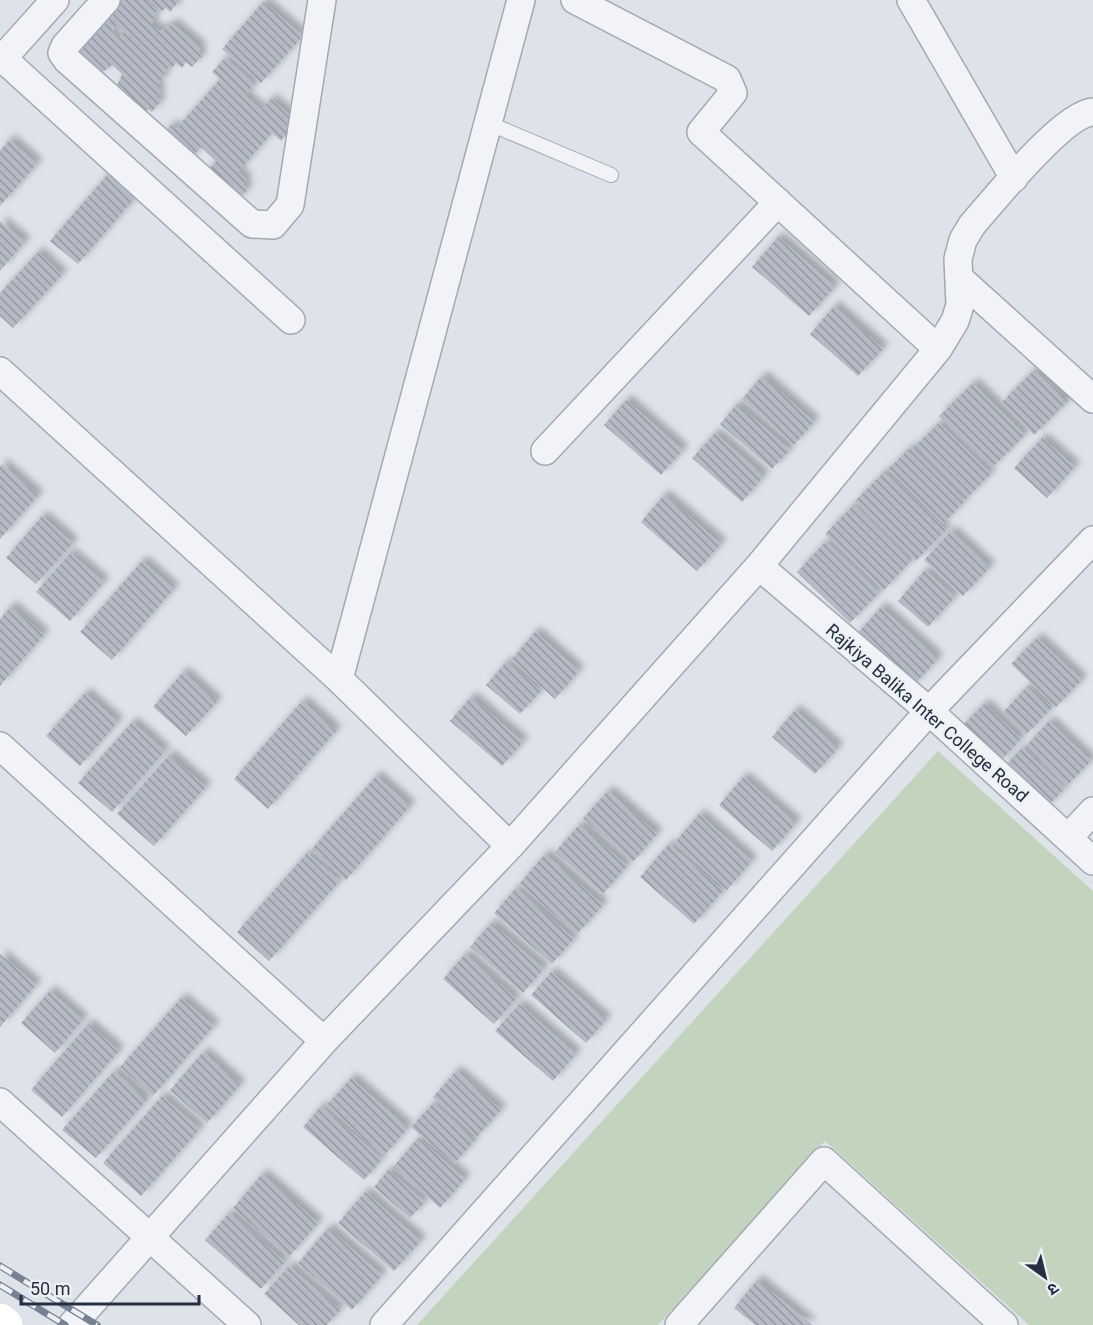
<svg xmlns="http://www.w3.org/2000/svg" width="1093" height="1325" font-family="Roboto,'Noto Sans Devanagari',sans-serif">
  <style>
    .green { fill: #c3d4be }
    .building { fill: url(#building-back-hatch); fill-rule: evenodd; filter: url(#shadow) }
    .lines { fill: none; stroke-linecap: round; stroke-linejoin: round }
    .lane-casing { stroke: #a3a9b3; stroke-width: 16 }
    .street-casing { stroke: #a3a9b3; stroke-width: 30 }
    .lane { stroke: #f1f3f7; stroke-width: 14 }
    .street { stroke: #f1f3f7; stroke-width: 27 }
    .secondary { stroke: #fff; stroke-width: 33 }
    .rail-casing { stroke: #768194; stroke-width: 7 }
    .rail { stroke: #edf1f6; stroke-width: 4.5; stroke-dasharray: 14; stroke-linecap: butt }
    .labels { text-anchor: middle; stroke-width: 4.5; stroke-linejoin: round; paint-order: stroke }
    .street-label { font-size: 18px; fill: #252f41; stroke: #edf1f6 }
  </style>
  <defs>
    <pattern id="building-back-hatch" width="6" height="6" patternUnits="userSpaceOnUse" patternTransform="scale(1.5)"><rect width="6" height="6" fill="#b5bbc6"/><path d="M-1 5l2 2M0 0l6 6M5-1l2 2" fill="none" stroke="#9398a2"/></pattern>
    <filter id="shadow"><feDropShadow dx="5.5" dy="-5.5" stdDeviation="3" flood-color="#0004"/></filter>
  </defs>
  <rect width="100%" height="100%" fill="#dee2e9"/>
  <!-- green -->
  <path class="green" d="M938 751 1093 891V1325H1029L825 1141 658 1325H417Z"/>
  <!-- building -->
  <path class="building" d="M114 0H145L157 10 151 25 160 31 173 24 201 48 198 52 202 56 192 67 186 62 182 68 176 63 171 69 169 67 163 74 165 76 156 86 161 91 156 97 161 101 152 112 148 109 145 113 116 88 122 74 112 65 100 74 70 48 92 30 96 34 117 10 113 7ZM116 26 124 32 118 39 111 32Z
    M149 0H180L170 12 166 8 162 11Z
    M263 2 303 36 261 83 222 49Z
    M225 58 255 84 245 96 261 110 271 99 298 122 291 141 285 136 281 141 272 133 238 172 247 180 243 185 248 189 237 201 203 177 216 161 201 147 186 163 159 139 171 125 176 129 220 79 212 72Z
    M10 140 37 164 0 206V150Z
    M107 175 135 198 78 264 50 241Z
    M0 221 25 242 0 271Z
    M778 237 835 287 809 316 752 267Z
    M38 252 62 275 13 328 0 316V293Z
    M834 306 883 349 858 376 810 334Z
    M1035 369 1068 401 1034 435 1002 402Z
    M762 376 814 422 794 445 742 399Z
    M973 383 1025 435 991 469 939 416Z
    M626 400 683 450 661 475 604 425Z
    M737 404 790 450 772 469 720 424Z
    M939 423 991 474 966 499 914 447Z
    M715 433 764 476 742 502 692 458Z
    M1042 438 1075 467 1047 498 1014 468Z
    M911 447 965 501 943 524 888 469Z
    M2 464 38 496 0 539V466Z
    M885 471 946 530 916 561 855 501Z
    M664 495 721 544 697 571 641 522Z
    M854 504 912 560 884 590 825 534Z
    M42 516 73 543 36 584 6 558Z
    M951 531 990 567 963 596 924 560Z
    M826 541 879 593 850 623 797 572Z
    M70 553 104 582 70 621 36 592Z
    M142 561 174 589 112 660 80 632Z
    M925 570 955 597 928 627 898 601Z
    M11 606 44 635 0 686V619Z
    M881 607 938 659 912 687 855 636Z
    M535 632 579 671 555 699 511 660Z
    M1037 638 1082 680 1056 707 1011 664Z
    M507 661 541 691 520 714 486 685Z
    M183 672 217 702 186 736 153 707Z
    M1028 686 1052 708 1026 735 1003 712Z
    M85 693 118 722 80 766 46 736Z
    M471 697 523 742 502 766 450 721Z
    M302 701 336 731 268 809 234 779Z
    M984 704 1021 739 999 763 961 727Z
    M795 710 838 748 815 774 772 737Z
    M1049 721 1091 761 1067 786 1025 747Z
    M132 722 165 751 112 812 78 783Z
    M1022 748 1065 788 1046 808 1003 768Z
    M169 755 206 787 154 846 117 814Z
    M376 776 410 806 346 880 311 850Z
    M743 777 796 823 772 851 719 805Z
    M608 791 657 834 633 862 583 818Z
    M699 814 752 861 727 890 674 843Z
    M580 824 627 866 603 894 555 852Z
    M669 844 723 891 694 924 640 877Z
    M307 853 340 881 269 961 237 932Z
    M545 854 603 905 577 934 519 884Z
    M516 888 574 939 552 964 494 913Z
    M491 923 544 969 523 993 470 947Z
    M0 954 36 985 0 1027Z
    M465 954 516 999 494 1024 443 979Z
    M551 972 606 1020 586 1043 531 995Z
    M50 991 83 1020 55 1053 21 1023Z
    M181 998 214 1026 153 1096 120 1067Z
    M519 1004 576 1054 553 1081 495 1031Z
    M88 1024 119 1051 62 1117 31 1090Z
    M203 1052 240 1085 207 1123 170 1090Z
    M114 1071 147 1100 96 1158 62 1130Z
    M456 1071 501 1110 477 1137 433 1097Z
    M351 1078 408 1128 384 1156 326 1106Z
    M162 1096 200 1129 141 1196 103 1163Z
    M433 1103 475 1140 454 1164 411 1127Z
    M321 1106 382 1159 364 1180 303 1127Z
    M418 1138 465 1179 440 1208 393 1167Z
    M388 1170 425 1202 410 1218 374 1187Z
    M262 1174 318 1223 289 1257 233 1208Z
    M365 1192 421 1241 394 1271 338 1223Z
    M229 1213 285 1262 261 1289 205 1240Z
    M328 1228 382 1275 352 1310 298 1263Z
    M289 1266 340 1310 327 1325H299L264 1294Z
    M757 1280 812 1325H755L734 1308Z"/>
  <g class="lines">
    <defs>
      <path id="lane" d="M488 123 611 175"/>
      <path id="street" d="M106 0 65 46 62 53 67 60 252 224 273 225 290 205 322 0
        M575 0 727 79 733 93 701 132 938 349
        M911 0 1014 178
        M0 56 291 320
        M3 58 55 0
        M959 278 1093 399
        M0 371 339 679 510 846
        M545 451 778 202
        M759 566 929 711 1093 861
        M339 679 521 0
        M0 746 324 1041
        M1068 838 1093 811
        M0 1102 247 1325
        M72 1325 324 1041 510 846 759 566 938 349 955 321 960 305 958 259 963 240 972 225C993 201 1064 113 1093 112
        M384 1325 929 711 1093 540
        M679 1325 824 1161 1004 1325"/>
    </defs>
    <!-- lane casing -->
    <use href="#lane" class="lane-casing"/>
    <!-- street casing -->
    <use href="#street" class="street-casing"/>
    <!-- lane -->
    <use href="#lane" class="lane"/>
    <!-- street -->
    <use href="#street" class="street"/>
    <!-- secondary -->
    <path class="secondary" d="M0 1320 6 1325"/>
    <defs>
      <path id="rail" d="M0 1266 97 1325
        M0 1285 65 1325"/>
    </defs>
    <!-- rail casing -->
    <use href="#rail" class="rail-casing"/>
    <!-- rail -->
    <use href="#rail" class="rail"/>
  </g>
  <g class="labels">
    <!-- street labels -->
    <g class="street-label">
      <text transform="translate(927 713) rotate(41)" y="6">Rajkiya Balika Inter College Road</text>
    </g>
  </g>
  <!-- north arrow -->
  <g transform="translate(1045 1277) rotate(146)" stroke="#edf1f6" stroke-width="4.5" paint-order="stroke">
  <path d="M0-4.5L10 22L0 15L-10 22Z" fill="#252f41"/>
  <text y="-9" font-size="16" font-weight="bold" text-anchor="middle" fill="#252f41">उ</text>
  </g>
  <!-- scale -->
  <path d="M21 1295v9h178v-9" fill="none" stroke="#252f41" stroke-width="3"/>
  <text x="30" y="1295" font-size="18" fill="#252f41" stroke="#edf1f6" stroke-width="4.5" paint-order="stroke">50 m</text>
</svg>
